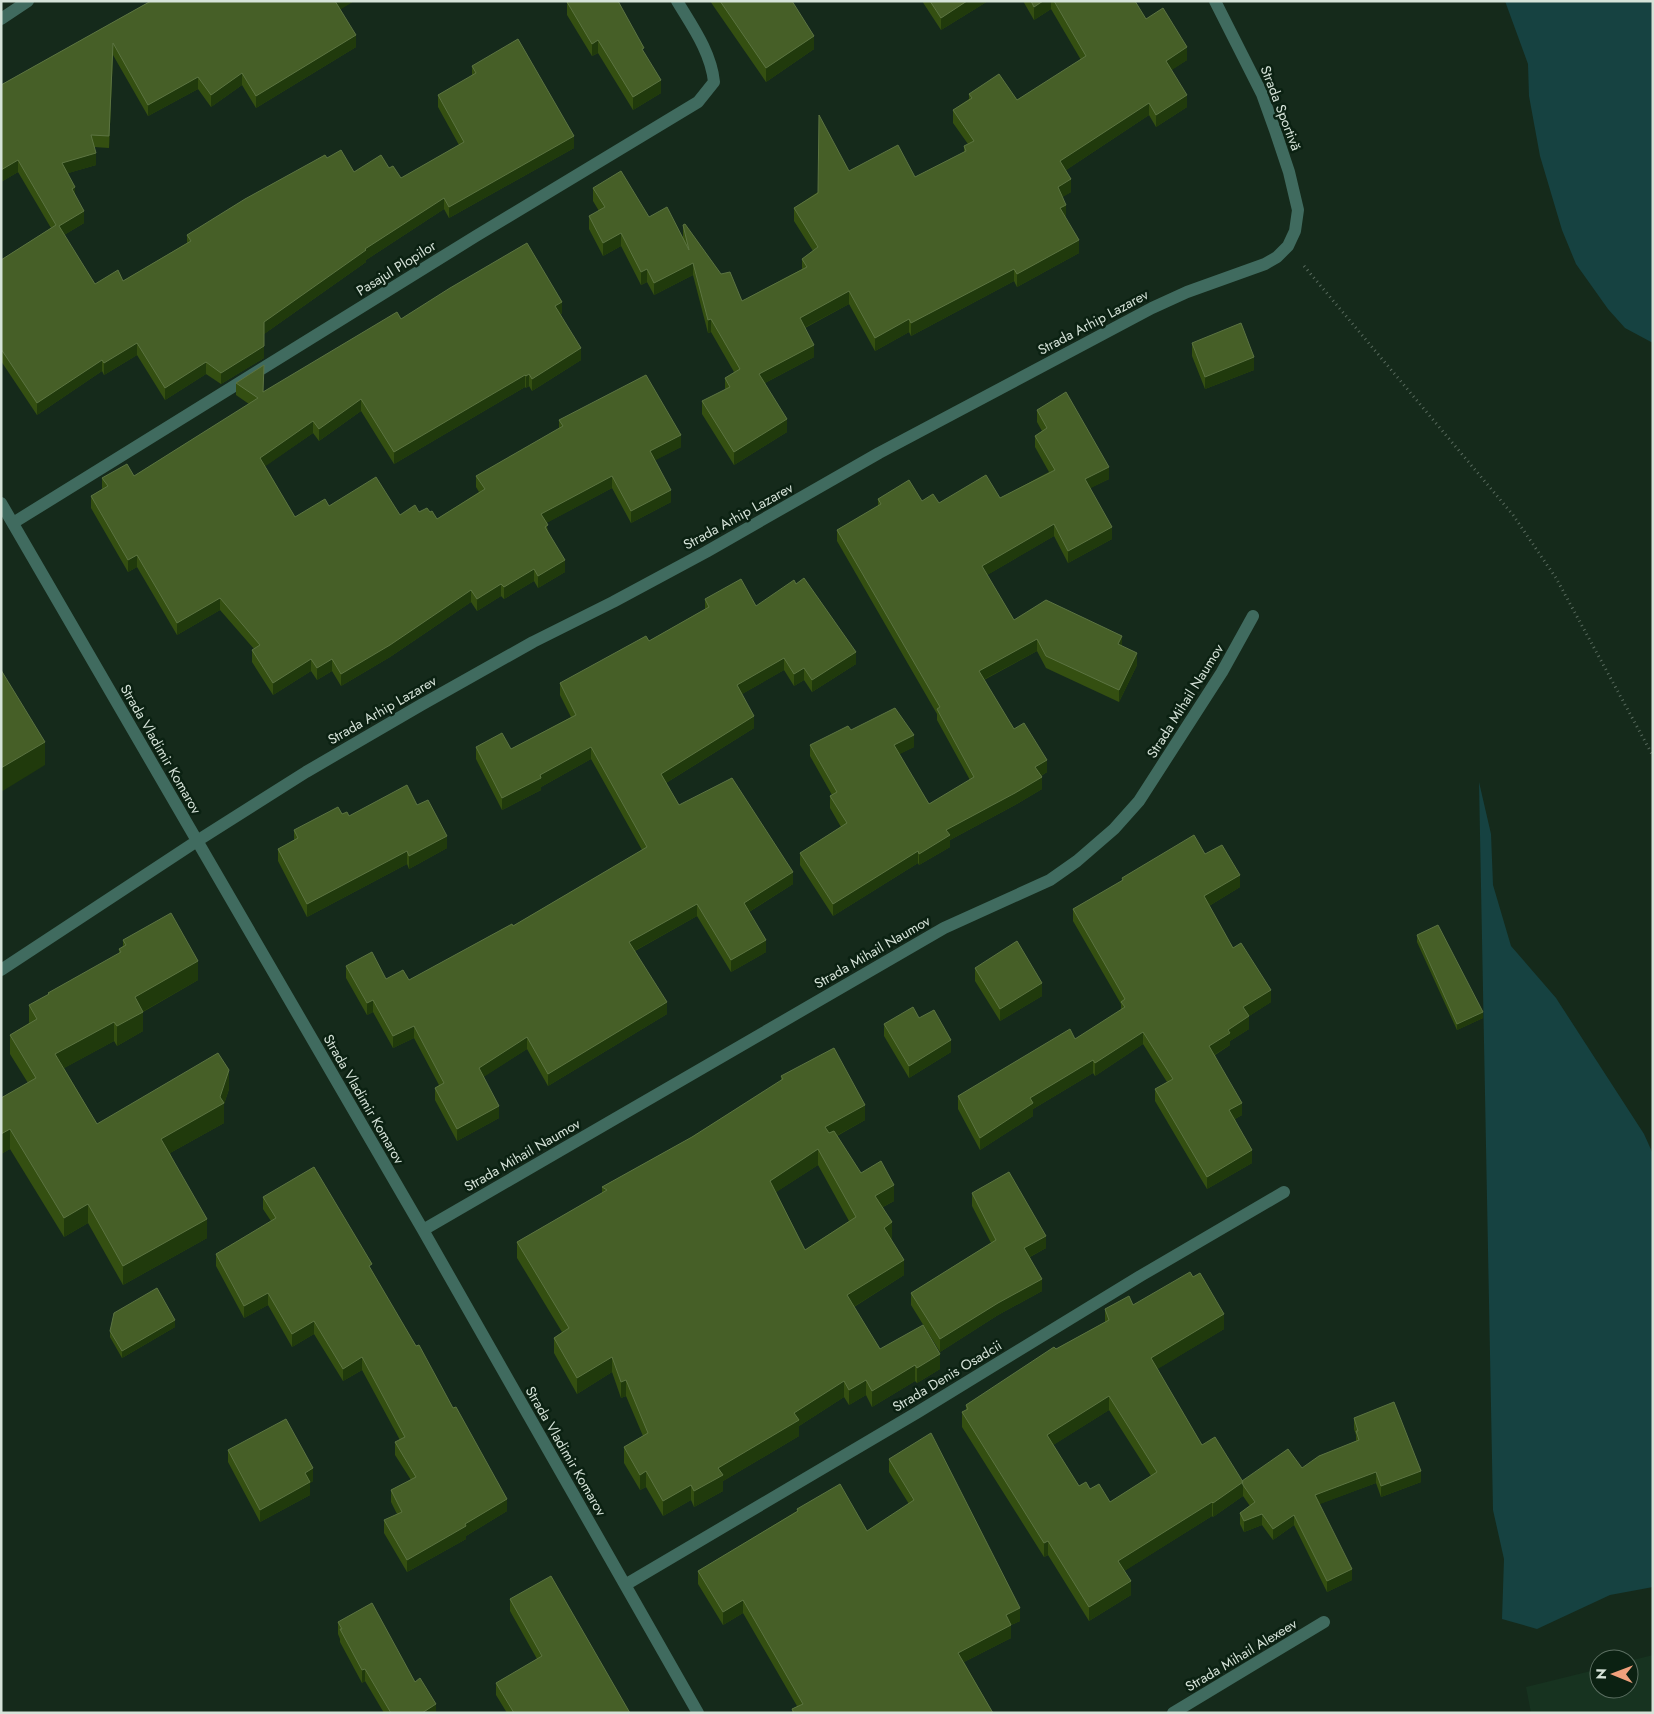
<svg xmlns="http://www.w3.org/2000/svg" width="1654" height="1714" font-family="Jost,sans-serif">
  <style>
    .built { fill: #173320 }
    .water { fill: #164241 }
    .lines { fill: none; stroke-linecap: round; stroke-linejoin: round }
    .path { stroke: #596b5e; stroke-width: 3; stroke-dasharray: 1 4; stroke-linecap: butt }
    .minor { stroke: #406b5f; stroke-width: 12 }
    .wall { fill: #344f11; fill-rule: evenodd }
    .shaded-wall { fill: #203a0c }
    .building { fill: #465f27; stroke: #5c7442; fill-rule: evenodd }
    .labels { text-anchor: middle; stroke-width: 5; stroke-linejoin: round; paint-order: stroke }
    .street-label { font-size: 14px; fill: #d6e3d9; stroke: #0b2112 }
  </style>
  <rect width="100%" height="100%" fill="#152a1b"/>
  <!-- built -->
  <path class="built" d="M1653 1655V1713H1531L1526 1687 1599 1669V1689H1629V1661Z"/>
  <!-- water -->
  <path class="water" d="M1505 1H1653V343L1625 328 1608 309 1576 264 1562 230 1540 156 1529 96 1528 64Z
    M1479 782 1491 834 1493 885 1511 946 1556 998 1644 1134 1653 1154V1587L1610 1595 1537 1629 1502 1619 1504 1559 1493 1510Z"/>
  <g class="lines">
    <!-- path -->
    <path class="path" d="M1304 266 1513 515 1556 578 1653 756"/>
    <!-- minor -->
    <path class="minor" d="M1 19 28 1
      M1 503 423 1230 698 1713
      M13 523 476 236 698 102 714 82C711 52 692 26 677 1
      M1 970 197 841 306 772 421 705 533 642 613 602 706 552 879 453 1152 308 1187 292 1265 264 1277 257 1288 246 1295 231 1298 210 1289 172 1276 133 1262 94 1215 1
      M423 1230 944 928 1050 880 1077 861 1114 829 1139 801 1222 672 1253 616
      M625 1585 918 1412 1142 1275 1284 1192
      M1173 1713 1324 1622"/>
  </g>
  <!-- wall -->
  <path class="wall" d="M151 1H354L340 9 356 47 256 108 242 85 211 107 198 89 148 116 113 55 109 148 94 147 96 165 68 173 84 223 64 235 95 284 123 281 187 243V235L327 158 354 172 389 168 401 178 459 145 438 107V95L472 76V66L574 148 449 218 444 209 366 260V262L264 334V358L221 384 206 374 165 400 137 355 104 375 102 371 37 415 1 361V260L51 228 18 172 1 182V85Z
    M710 1H792L814 49 766 82Z
    M922 1H988L941 30Z
    M1023 1H1115L1146 19 1187 60 1171 70 1187 107 1156 127 1149 115 1066 170 1071 192 1062 197 1066 218H1065L1079 253 1017 287 1014 281 911 336 909 332 875 351 849 304 805 328 814 357 765 383 787 432 734 465 702 414V401L725 390V378L734 372 711 332 708 333 693 275 654 295 647 282 641 285 621 246 603 256 589 229V216L599 211 593 201V188L649 217 683 238V225L742 301 802 269V259L813 251 794 221V208L849 171 915 177 964 152V146L968 144 953 123V110L969 99V94L1017 100 1081 60 1051 9 1034 20Z
    M567 2 661 93 633 110 598 53 592 56 567 15Z
    M562 313 560 315 581 360 532 391 529 386 526 388 525 387 394 464 361 411 319 441 313 433 265 466 295 517 329 506 400 515 419 512H430L437 519 479 492 476 487V476L559 429V420L681 447 655 460 671 502 631 523 612 488 546 523 548 531 565 572 538 588 534 581 504 599 501 596 477 611 471 602 390 657 341 686 332 671 317 680 311 671 273 695 252 662V650L254 649 220 610 177 635 137 567 128 572 91 508V496L102 489V478L134 476 249 404 236 395V383L263 392 401 319Z
    M1192 343 1254 370 1205 389 1192 356Z
    M1037 410 1109 479 1090 488 1112 539 1068 563 1054 536 987 575 1014 620 1122 646 1137 665 1119 702 1046 668 1037 651 984 680 1014 729 1047 772 1041 776 1042 789 1015 805 950 840V847L919 865 918 863 833 916 800 865V853L841 827 830 808V796L832 795 810 756V745L851 730 914 747 899 754 929 804 970 780 937 720V714L837 541V530L878 506V499L922 501 939 503 1000 498 1049 472 1035 447V436L1042 431 1037 422Z
    M705 599 756 606 856 664 812 692 804 680 794 686 784 670 742 694 754 728 666 783 679 805 793 884 749 912 766 952 731 972 697 916 635 951 667 1014 548 1086 527 1049 483 1077 499 1118 457 1141 435 1100V1088L439 1085 414 1038 393 1048 373 1012 367 1015 346 978V966L386 979 409 980 513 926 642 850 591 759 541 787V790L502 810 476 759V747L511 749 571 717 560 695V683L649 641 705 609Z
    M417 805 447 848 409 869 407 864 307 917 278 861V849L294 840V830L342 814 349 816Z
    M1205 854 1240 887 1209 906 1233 948 1271 1002 1249 1016V1029L1230 1041V1045L1215 1055 1242 1115 1235 1119 1252 1163 1207 1189 1155 1101V1089L1167 1082 1143 1044 1095 1076 1093 1073 1033 1109V1116L980 1150 958 1109V1096L1075 1039 1121 1010V1004L1073 921V909L1122 881V878Z
    M1417 935 1483 1018 1457 1030 1417 942Z
    M123 940 198 980 143 1012V1031L117 1046 114 1041 64 1068 97 1124 229 1089 224 1104V1123L170 1153 207 1238 123 1285 88 1223 64 1237 10 1149 1 1154V1098L28 1083 10 1054V1035L29 1023V1005L48 995V993L119 954V949L123 946Z
    M975 968 1042 996 1000 1021 975 981Z
    M919 1018 951 1052 909 1078 884 1036V1024Z
    M781 1076 865 1120 837 1136 861 1173 894 1201 883 1207 892 1238 891 1239 904 1275 854 1307 880 1349 940 1369 917 1383 915 1381 872 1407 866 1395 849 1405 844 1397 799 1426V1436L723 1481V1491L694 1507 691 1500 663 1516 646 1487 640 1490 624 1463V1447L643 1436 626 1396 621 1398 612 1372 577 1394 554 1353V1338L562 1332 517 1258V1242L602 1193V1187L692 1137 781 1081ZM818 1165 849 1221 805 1250 776 1192Z
    M972 1193 1046 1248 1030 1257 1042 1291 998 1315 940 1352 911 1305V1293L991 1243 972 1206Z
    M263 1197 372 1271 507 1511 466 1536V1539L407 1572 384 1533V1520L397 1514 391 1502V1490L411 1480 395 1455V1442L400 1440 362 1370 343 1381 314 1334 292 1347 268 1305 244 1318 216 1266V1254L271 1221 263 1209Z
    M1133 1305 1224 1329 1157 1369 1202 1445 1242 1481 1302 1468 1356 1441V1435L1354 1429V1418L1421 1482 1381 1497 1376 1483 1319 1504 1352 1580 1327 1592 1294 1525 1273 1540 1262 1525 1244 1532 1240 1524V1513L1250 1506 1243 1496 1213 1517 1212 1516 1124 1571 1131 1595 1089 1621 1048 1555 1044 1557 962 1427V1412L966 1410V1405L1056 1349 1105 1322V1309ZM1109 1410 1151 1476 1110 1502 1090 1489 1079 1486 1053 1445Z
    M175 1327 122 1358 110 1337V1331Z
    M228 1450 313 1481 310 1483V1495L260 1522 228 1462Z
    M889 1459 1020 1621 1011 1625V1638L964 1662 993 1713H792V1709L797 1706 743 1613 723 1625 698 1584V1571L797 1511V1509L867 1531 909 1504 889 1472Z
    M510 1599 630 1713H507L496 1695V1683L537 1659 510 1611Z
    M338 1622 415 1682 436 1713H384L365 1681 362 1683 340 1642V1639L338 1634Z"/>
  <!-- shaded-wall -->
  <path class="shaded-wall" d="M335 1H354L335 13Z
    M967 1H988L941 30V18Z
    M1043 1H1051V9L1034 20V7Z
    M356 35V47L256 108V96Z
    M814 36V49L766 82V68Z
    M598 40V53L592 56V44Z
    M113 43V55L109 148V136Z
    M1187 47V60L1166 74V61Z
    M242 73V85L211 107V95Z
    M198 77V89L148 116V105Z
    M661 80V93L633 110V97Z
    M1187 95V107L1156 127V115Z
    M1149 103V115L1060 174V161Z
    M574 136V148L449 218V207Z
    M96 153V165L62 175V163Z
    M18 160V172L1 182V170Z
    M1071 179V192L1058 200V187Z
    M75 187V199L72 189Z
    M444 198V209L366 260V262L264 334V358L221 384V373L264 322 365 249Z
    M1066 205V218L1060 220V208Z
    M84 211V223L59 238V226Z
    M621 233V246L603 256V243Z
    M1079 240V253L1017 287V274Z
    M693 263V275L654 295V283Z
    M647 269V282L641 285V272Z
    M1014 269V281L911 336V323Z
    M849 291V304L800 330V318Z
    M562 302V313L555 318V306Z
    M711 319V332L708 333V320Z
    M909 319V332L875 351V338Z
    M137 343V355L104 375V363Z
    M814 345V357L759 386V374Z
    M581 348V360L532 391V379Z
    M1254 357V370L1205 389V377Z
    M102 360V371L37 415V403Z
    M206 362V374L165 400V388Z
    M529 374V386L526 388V376Z
    M525 375V387L394 464V452Z
    M361 399V411L319 441V429Z
    M787 419V432L734 465V452Z
    M313 421V433L260 470V458Z
    M681 435V447L650 463V451Z
    M1109 467V479L1085 491V479Z
    M612 476V488L541 526V514Z
    M671 490V502L631 523V511Z
    M1054 524V536L982 578V566Z
    M1112 527V539L1068 563V551Z
    M137 555V567L128 572V560Z
    M565 560V572L538 588V576Z
    M534 569V581L504 599V587Z
    M501 584V596L477 611V599Z
    M471 590V602L390 657 341 686V674Z
    M220 598V610L177 635V623Z
    M1122 636V647L1118 644Z
    M1037 639V651L979 682V671Z
    M856 652V664L812 692V680Z
    M1137 653V665L1119 702V690Z
    M784 658V670L737 697V685Z
    M311 659V671L273 695V683Z
    M332 659V671L317 680V668Z
    M804 668V680L794 686V674Z
    M754 716V728L661 786V774Z
    M914 735V747L894 757V745Z
    M45 742V765L1 792V768Z
    M591 747V759L541 787V790L502 810V798L540 775Z
    M1047 760V772L1035 779V767Z
    M1042 777V789L1015 805 950 840V847L919 865V854L946 830Z
    M447 836V848L409 869V856Z
    M407 851V864L307 917V904Z
    M918 851V863L833 916V904Z
    M793 872V884L744 915V903Z
    M1240 875V887L1204 909V896Z
    M697 904V916L629 954V942Z
    M766 940V952L731 972V960Z
    M198 961V980L135 1016V997Z
    M1042 983V996L1000 1021V1009Z
    M1271 990V1002L1243 1020V1007Z
    M373 1000V1012L367 1015V1003Z
    M667 1002V1014L548 1086V1074Z
    M143 1012V1031L117 1046V1026Z
    M1483 1012V1018L1457 1030V1024Z
    M1249 1016V1029L1230 1041V1045L1209 1058V1046L1228 1030Z
    M114 1022V1041L55 1073V1054Z
    M414 1026V1038L393 1048V1036Z
    M1143 1032V1044L1095 1076V1063Z
    M527 1037V1049L479 1080V1068Z
    M951 1040V1052L909 1078V1066Z
    M1093 1060V1073L1033 1109V1116L980 1150V1138L1030 1098Z
    M229 1070V1089L224 1104V1123L161 1158V1139L220 1097Z
    M1242 1103V1115L1229 1122V1110Z
    M865 1105V1120L825 1142V1127Z
    M499 1106V1118L457 1141V1129Z
    M10 1129V1149L1 1154V1134Z
    M818 1149V1165L770 1196V1181Z
    M1252 1150V1163L1207 1189V1177Z
    M894 1185V1201L875 1211V1196Z
    M88 1204V1223L64 1237V1218Z
    M207 1219V1238L123 1285V1266Z
    M892 1222V1238L884 1243V1228Z
    M1046 1236V1248L1024 1260V1248Z
    M904 1260V1275L847 1311V1295Z
    M1042 1279V1291L998 1315 940 1352V1339L998 1303Z
    M268 1293V1305L244 1318V1306Z
    M1224 1314V1329L1151 1373V1358Z
    M175 1320V1327L122 1358V1351Z
    M314 1321V1334L292 1347V1334Z
    M940 1354V1369L917 1383V1368Z
    M362 1357V1370L343 1381V1369Z
    M612 1357V1372L577 1394V1378Z
    M915 1365V1381L872 1407V1391Z
    M626 1380V1396L621 1398V1382Z
    M866 1380V1395L849 1405V1390Z
    M844 1381V1397L799 1426V1436L723 1481V1491L694 1507V1491L718 1468 794 1413Z
    M1109 1396V1410L1047 1449V1435Z
    M313 1468V1481L310 1483V1495L260 1522V1510L305 1473Z
    M646 1471V1487L640 1490V1475Z
    M1421 1471V1482L1381 1497V1486Z
    M1376 1472V1483L1315 1506V1495Z
    M1243 1482V1496L1213 1517V1503Z
    M691 1485V1500L663 1516V1501Z
    M507 1499V1511L466 1536V1539L407 1572V1560L465 1524Z
    M1212 1502V1516L1118 1575V1561Z
    M1262 1514V1525L1244 1532V1521Z
    M1294 1515V1525L1273 1540V1529Z
    M1048 1541V1555L1044 1557V1543Z
    M1352 1569V1580L1327 1592V1581Z
    M1131 1581V1595L1089 1621V1607Z
    M743 1600V1613L723 1625V1612Z
    M1020 1608V1621L1011 1625V1638L958 1665V1653L1006 1615Z
    M365 1669V1681L362 1683V1670Z
    M436 1704V1713H422Z"/>
  <!-- building -->
  <path class="building" d="M151 1H335L356 35 256 96 242 73 211 95 198 77 148 105 113 43 109 136 91 135 96 153 62 163 75 187 72 189 84 211 59 226 95 284 118 270 123 281 191 241 187 235 245 199 325 155 327 158 341 150 354 172 381 155 389 168 393 166 401 178 464 142 438 95 476 73 472 66 518 39 574 136 449 207 444 198 365 249 366 250 264 322V346L221 373 206 362 165 388 137 343 104 363 102 360 37 403 1 349V260L56 225 18 160 1 170V85Z
    M569 1H618L644 48 642 49 661 80 633 97 598 40 592 44 567 2Z
    M720 1H792L814 36 766 68Z
    M930 1H967L941 18Z
    M1031 1H1043L1034 7Z
    M1054 1H1135L1146 19 1163 8 1187 47 1166 61 1187 95 1156 115 1149 103 1060 161 1071 179 1058 187 1066 205 1060 208 1079 240 1017 274 1014 269 911 323 909 319 875 338 849 291 800 318 814 345 759 374 787 419 734 452 702 401 730 387 725 378 740 369 711 319 708 320 693 263 654 283 647 269 641 272 621 233 603 243 589 216 605 207 593 188 621 171 649 217 667 207 689 250 683 225 685 224 721 274 730 272 742 301 807 267 802 259 818 247 794 208 818 193 819 115 849 171 898 145 915 177 966 151 964 146 974 141 953 110 972 98 969 94 999 74 1017 100 1086 56Z
    M527 243 562 302 555 306 581 348 532 379 529 374 526 376 525 375 394 452 361 399 319 429 313 421 260 458 295 517 325 499 329 506 376 477 400 515 415 505 419 512 427 508 430 512 432 511 437 519 485 489 476 476 563 426 559 420 646 375 681 435 650 451 671 490 631 511 612 476 541 514 548 525 545 527 565 560 538 576 534 569 504 587 501 584 477 599 471 590 390 645 341 674 332 659 317 668 311 659 273 683 252 650 260 645 220 598 177 623 137 555 128 560 91 496 108 486 102 478 127 464 134 476 258 398 236 383 264 365 263 392 397 312 401 319 450 288Z
    M1241 323 1254 357 1205 377 1192 343Z
    M1066 392 1109 467 1085 479 1112 527 1068 551 1054 524 982 566 1014 620 1046 600 1122 636 1118 644 1137 653 1119 690 1046 656 1037 639 979 671 1014 729 1024 723 1047 760 1035 767 1042 777 1015 793 946 830 950 835 919 854 918 851 833 904 800 853 847 823 830 796 837 792 810 745 848 726 851 730 895 708 914 735 894 745 929 804 974 777 937 709 940 707 837 530 881 504 878 499 909 480 922 501 933 494 939 503 986 475 1000 498 1055 470 1035 436 1047 428 1037 410Z
    M804 578 856 652 812 680 804 668 794 674 784 658 737 685 754 716 661 774 679 805 732 778 793 872 744 903 766 940 731 960 697 904 629 942 667 1002 548 1074 527 1037 479 1068 499 1106 457 1129 435 1088 444 1083 414 1026 393 1036 373 1000 367 1003 346 966 372 952 386 979 403 970 409 980 512 924 513 926 647 847 591 747 540 775 541 778 502 798 476 747 502 733 511 749 576 715 560 683 646 636 649 641 709 607 705 599 741 579 756 606 794 580 796 584Z
    M1 670 45 742 1 768Z
    M407 785 417 805 428 800 447 836 409 856 407 851 307 904 278 849 298 838 294 830 338 807 342 814 347 812 349 816Z
    M1194 835 1205 854 1222 845 1240 875 1204 896 1233 948 1241 943 1271 990 1243 1007 1249 1016 1228 1030 1230 1033 1209 1046 1242 1103 1229 1110 1252 1150 1207 1177 1155 1089 1173 1079 1143 1032 1095 1063 1093 1060 1030 1098 1033 1103 980 1138 958 1096 1070 1029 1075 1039 1125 1007 1121 1002 1125 999 1073 909 1123 880 1122 878Z
    M171 913 198 961 135 997 143 1012 117 1026 114 1022 55 1054 97 1124 218 1053 229 1070 220 1097 224 1103 161 1139 207 1219 123 1266 88 1204 64 1218 10 1129 1 1134V1098L36 1078 10 1035 37 1019 29 1005 49 994 48 993 121 952 119 949 126 945 123 940Z
    M1438 925 1483 1012 1457 1024 1417 935Z
    M1017 941 1042 983 1000 1009 975 968Z
    M913 1007 919 1018 934 1010 951 1040 909 1066 884 1024Z
    M834 1048 865 1105 825 1127 829 1133 834 1131 861 1173 881 1161 894 1185 875 1196 892 1222 884 1228 904 1260 847 1295 880 1349 923 1325 940 1354 917 1368 915 1365 872 1391 866 1380 849 1390 844 1381 794 1413 799 1420 718 1468 723 1475 694 1491 691 1485 663 1501 646 1471 640 1475 624 1447 648 1433 626 1380 621 1382 612 1357 577 1378 554 1338 569 1328 517 1242 607 1190 602 1187 692 1137 783 1079 781 1076ZM818 1149 856 1217 805 1250 770 1181Z
    M314 1167 372 1264 369 1266 416 1346 419 1345 453 1408 456 1407 507 1499 465 1524 466 1526 407 1560 384 1520 402 1512 391 1490 416 1477 395 1442 405 1437 362 1357 343 1369 314 1321 292 1334 268 1293 244 1306 216 1254 276 1218 263 1197Z
    M1009 1172 1046 1236 1024 1248 1042 1279 998 1303 940 1339 911 1293 996 1240 972 1193Z
    M1190 1272 1193 1277 1200 1273 1224 1314 1151 1358 1202 1445 1215 1437 1243 1482 1213 1503 1212 1502 1118 1561 1131 1581 1089 1607 1048 1541 1044 1543 962 1412 968 1409 966 1405 1054 1347 1056 1349 1109 1320 1105 1309 1129 1296 1133 1305ZM1109 1396 1157 1472 1110 1502 1099 1484 1090 1489 1086 1482 1079 1486 1047 1435Z
    M157 1288 175 1320 122 1351 110 1331 114 1313Z
    M1394 1402 1421 1471 1381 1486 1376 1472 1315 1495 1352 1569 1327 1581 1294 1515 1273 1529 1262 1514 1244 1521 1240 1513 1255 1502 1243 1485 1242 1481 1288 1449 1302 1468 1319 1456 1359 1440 1356 1431H1358L1354 1418Z
    M286 1419 313 1468 305 1473 310 1482 260 1510 228 1450Z
    M931 1433 1020 1608 1006 1615 1011 1625 958 1653 993 1713H794L792 1709 803 1704 743 1600 723 1612 698 1571 798 1511 797 1509 840 1484 867 1531 914 1500 889 1459Z
    M551 1576 630 1713H514L496 1683 542 1656 510 1599Z
    M372 1603 415 1682 420 1678 436 1704 422 1713H391L365 1669 362 1670 340 1629H342L338 1622Z"/>
  <g class="labels">
    <!-- street labels -->
    <g class="street-label">
      <text transform="translate(1281 108) rotate(69)" y="5">Strada Sportivă</text>
      <text transform="translate(396 268) rotate(-32)" y="5">Pasajul Plopilor</text>
      <text transform="translate(1093 322) rotate(-28)" y="5">Strada Arhip Lazarev</text>
      <text transform="translate(738 516) rotate(-29)" y="5">Strada Arhip Lazarev</text>
      <text transform="translate(1185 701) rotate(-58)" y="5">Strada Mihail Naumov</text>
      <text transform="translate(382 710) rotate(-30)" y="5">Strada Arhip Lazarev</text>
      <text transform="translate(161 749) rotate(60)" y="5">Strada Vladimir Komarov</text>
      <text transform="translate(872 952) rotate(-30)" y="5">Strada Mihail Naumov</text>
      <text transform="translate(364 1099) rotate(60)" y="5">Strada Vladimir Komarov</text>
      <text transform="translate(522 1155) rotate(-30)" y="5">Strada Mihail Naumov</text>
      <text transform="translate(947 1376) rotate(-31)" y="5">Strada Denis Osadcii</text>
      <text transform="translate(566 1451) rotate(60)" y="5">Strada Vladimir Komarov</text>
      <text transform="translate(1241 1655) rotate(-31)" y="5">Strada Mihail Alexeev</text>
    </g>
  </g>
  <!-- border -->
  <rect width="1654" height="1714" fill="none" stroke="#d6e3d9" stroke-width="5"/>
  <!-- north arrow -->
  <g transform="translate(1614 1674) rotate(271)"><circle r="24" fill="#0b2112" stroke="#5c6f62"/>
  <path d="M0-4L9 19L0 12L-9 19Z" fill="#f1a17c"/>
  <text y="-8" font-size="14" font-weight="bold" text-anchor="middle" fill="#d6e3d9">N</text>
  </g>
</svg>
